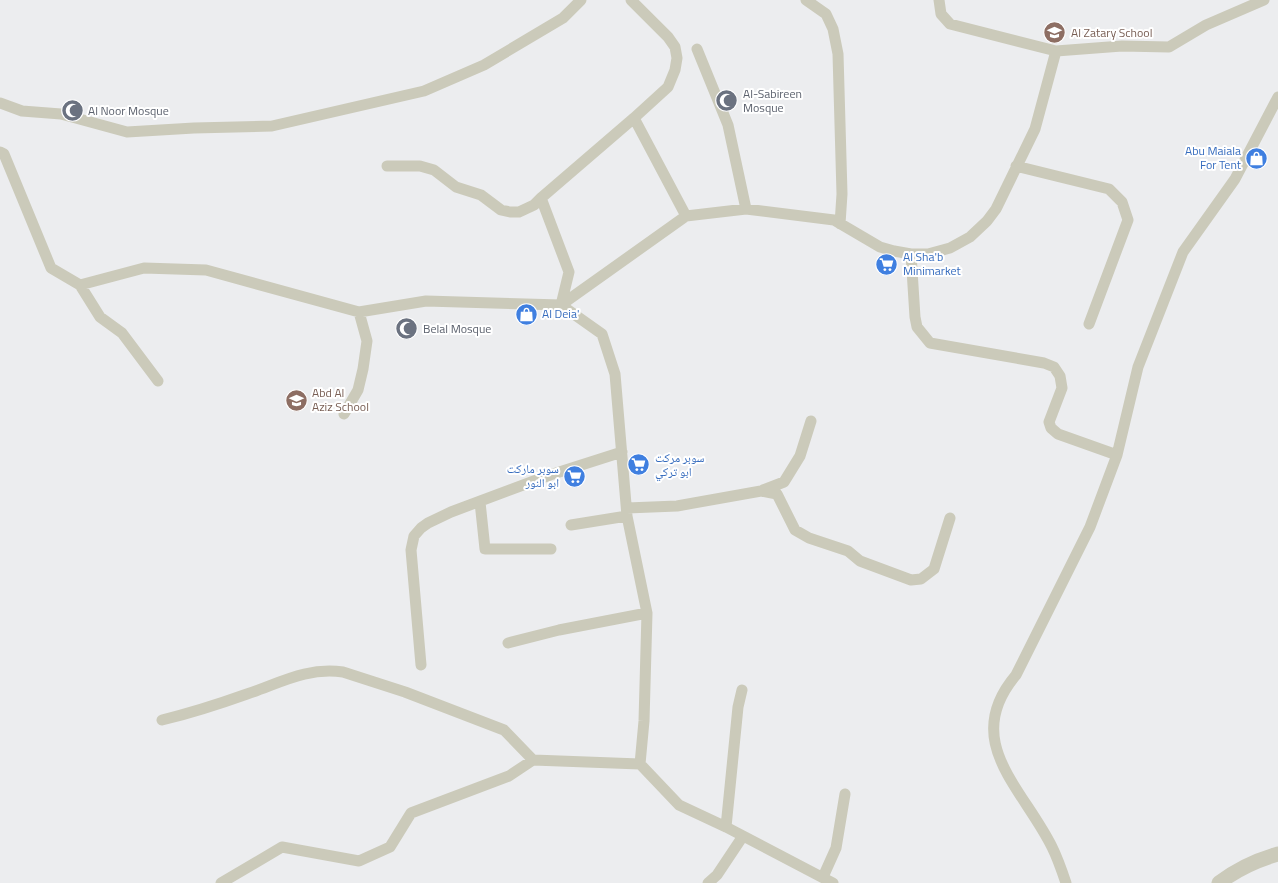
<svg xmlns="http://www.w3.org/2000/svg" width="1278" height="883" font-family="'Titillium Web','Noto Naskh Arabic',sans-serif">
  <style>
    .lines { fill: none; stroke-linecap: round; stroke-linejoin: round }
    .minor { stroke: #cbcaba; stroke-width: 11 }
    .tertiary { stroke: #cbcaba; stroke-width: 15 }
    .labels { text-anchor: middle; stroke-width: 4; stroke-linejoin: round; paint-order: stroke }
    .education-label { font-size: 12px; fill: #785e54; stroke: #fff; text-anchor: start }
    .worship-label { font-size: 12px; fill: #5b616d; stroke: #fff; text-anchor: start }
    .shop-label { font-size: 12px; fill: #366cbe; stroke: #fff; text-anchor: start }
  </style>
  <rect width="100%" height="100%" fill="#ecedef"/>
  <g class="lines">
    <!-- minor -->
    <path class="minor" d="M806 0 826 14 833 29 838 54 842 194 840 224
      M939 0 941 14 950 24 1056 51 1122 46 1169 47 1206 25 1264 0
      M697 49 728 125 746 209
      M0 103 22 111 61 114 127 132 194 128 272 126 424 91 484 65 563 18 581 0
      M634 118 686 216
      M0 152 4 154 51 268 80 285 144 268 206 270 359 312 426 301 561 305 686 216 746 209 834 220 880 247 894 251 911 254H928L950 248 970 237 987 221 996 209 1035 129 1056 51
      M387 166H420L434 170 456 187 481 195 501 210 510 212H519L534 205 541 198 634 118 668 87 675 70 677 58 675 47 668 37 631 0
      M1016 166 1109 189 1122 202 1128 220 1089 324
      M541 198 569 272 561 305 602 334 615 374 627 516 647 613 644 721 640 764 679 805 726 827 833 883
      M911 254 915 317 917 327 930 343 1044 363 1054 367 1060 376 1062 388 1049 422 1051 428 1058 434 1117 455
      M80 285 100 317 122 333 158 381
      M344 414 358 390 363 369 367 341 359 312
      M763 490 784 482 800 456 811 421
      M480 502 485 549H551
      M627 508 677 506 761 491 777 494 795 530 809 538 848 551 860 561 911 580 921 579 934 569 950 518
      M571 525 627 516
      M508 643 559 630 647 613
      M421 665 411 550 414 536 421 528 428 523 451 512 550 475 622 452
      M162 720C191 713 219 704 247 694 280 683 306 667 343 672L405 692 504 730 533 760 640 764
      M726 827 738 707 742 690
      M823 877 836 848 845 794
      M221 883 282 847 359 861 390 847 411 813 509 776 533 760
      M708 883 717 875 743 836
      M1066 883C1062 871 1058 859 1052 847 1023 788 960 741 1016 675L1090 527 1117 455 1138 367 1183 252 1235 179 1278 97"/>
    <!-- tertiary -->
    <path class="tertiary" d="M1219 883C1237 869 1257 860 1278 854"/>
  </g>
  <!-- icons -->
  <defs>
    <symbol id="school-disc" viewBox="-11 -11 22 22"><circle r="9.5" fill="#8d6e63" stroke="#fff"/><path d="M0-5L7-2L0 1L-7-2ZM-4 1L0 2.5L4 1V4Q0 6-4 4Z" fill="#fff"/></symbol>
    <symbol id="mosque-disc" viewBox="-11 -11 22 22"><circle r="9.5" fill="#6b7280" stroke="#fff"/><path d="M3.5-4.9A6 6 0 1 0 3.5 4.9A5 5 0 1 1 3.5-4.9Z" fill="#fff"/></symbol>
    <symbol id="shop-disc" viewBox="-11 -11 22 22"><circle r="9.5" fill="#3f7fe0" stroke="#fff"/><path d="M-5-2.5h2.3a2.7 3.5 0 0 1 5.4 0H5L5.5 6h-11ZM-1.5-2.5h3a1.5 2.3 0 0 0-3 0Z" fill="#fff"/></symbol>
    <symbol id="supermarket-disc" viewBox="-11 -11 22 22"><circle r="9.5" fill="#3f7fe0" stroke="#fff"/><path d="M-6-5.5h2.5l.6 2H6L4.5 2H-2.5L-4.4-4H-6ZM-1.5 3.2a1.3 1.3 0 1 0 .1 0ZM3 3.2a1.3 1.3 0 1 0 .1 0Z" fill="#fff"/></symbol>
  </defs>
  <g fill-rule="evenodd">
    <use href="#school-disc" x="1042" y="20" width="25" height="25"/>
    <use href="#mosque-disc" x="714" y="88" width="25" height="25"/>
    <use href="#mosque-disc" x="60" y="98" width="25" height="25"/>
    <use href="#shop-disc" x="1244" y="146" width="25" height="25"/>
    <use href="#supermarket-disc" x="874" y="252" width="25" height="25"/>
    <use href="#shop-disc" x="514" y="302" width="25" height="25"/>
    <use href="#mosque-disc" x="394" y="316" width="25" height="25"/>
    <use href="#school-disc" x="284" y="388" width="25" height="25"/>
    <use href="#supermarket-disc" x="626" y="452" width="25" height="25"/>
    <use href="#supermarket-disc" x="562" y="464" width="25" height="25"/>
  </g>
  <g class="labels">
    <!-- education labels -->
    <g class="education-label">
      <text x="1071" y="37">Al Zatary School</text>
      <text x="312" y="397">Abd Al<tspan x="312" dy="14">Aziz School</tspan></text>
    </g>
    <!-- worship labels -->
    <g class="worship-label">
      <text x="743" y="98">Al-Sabireen<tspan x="743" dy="14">Mosque</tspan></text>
      <text x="88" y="115">Al Noor Mosque</text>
      <text x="423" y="333">Belal Mosque</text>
    </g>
    <!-- shop labels -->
    <g class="shop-label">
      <text x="1241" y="155" text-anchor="end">Abu Maiala<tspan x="1241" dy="14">For Tent</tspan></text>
      <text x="903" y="261">Al Sha'b<tspan x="903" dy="14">Minimarket</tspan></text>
      <text x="542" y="318">Al Deia'</text>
      <text x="655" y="462">سوبر مركت<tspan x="655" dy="14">ابو تركي</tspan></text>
      <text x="559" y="473" text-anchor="end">سوبر ماركت<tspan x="559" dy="14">ابو النور</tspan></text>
    </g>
  </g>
</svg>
